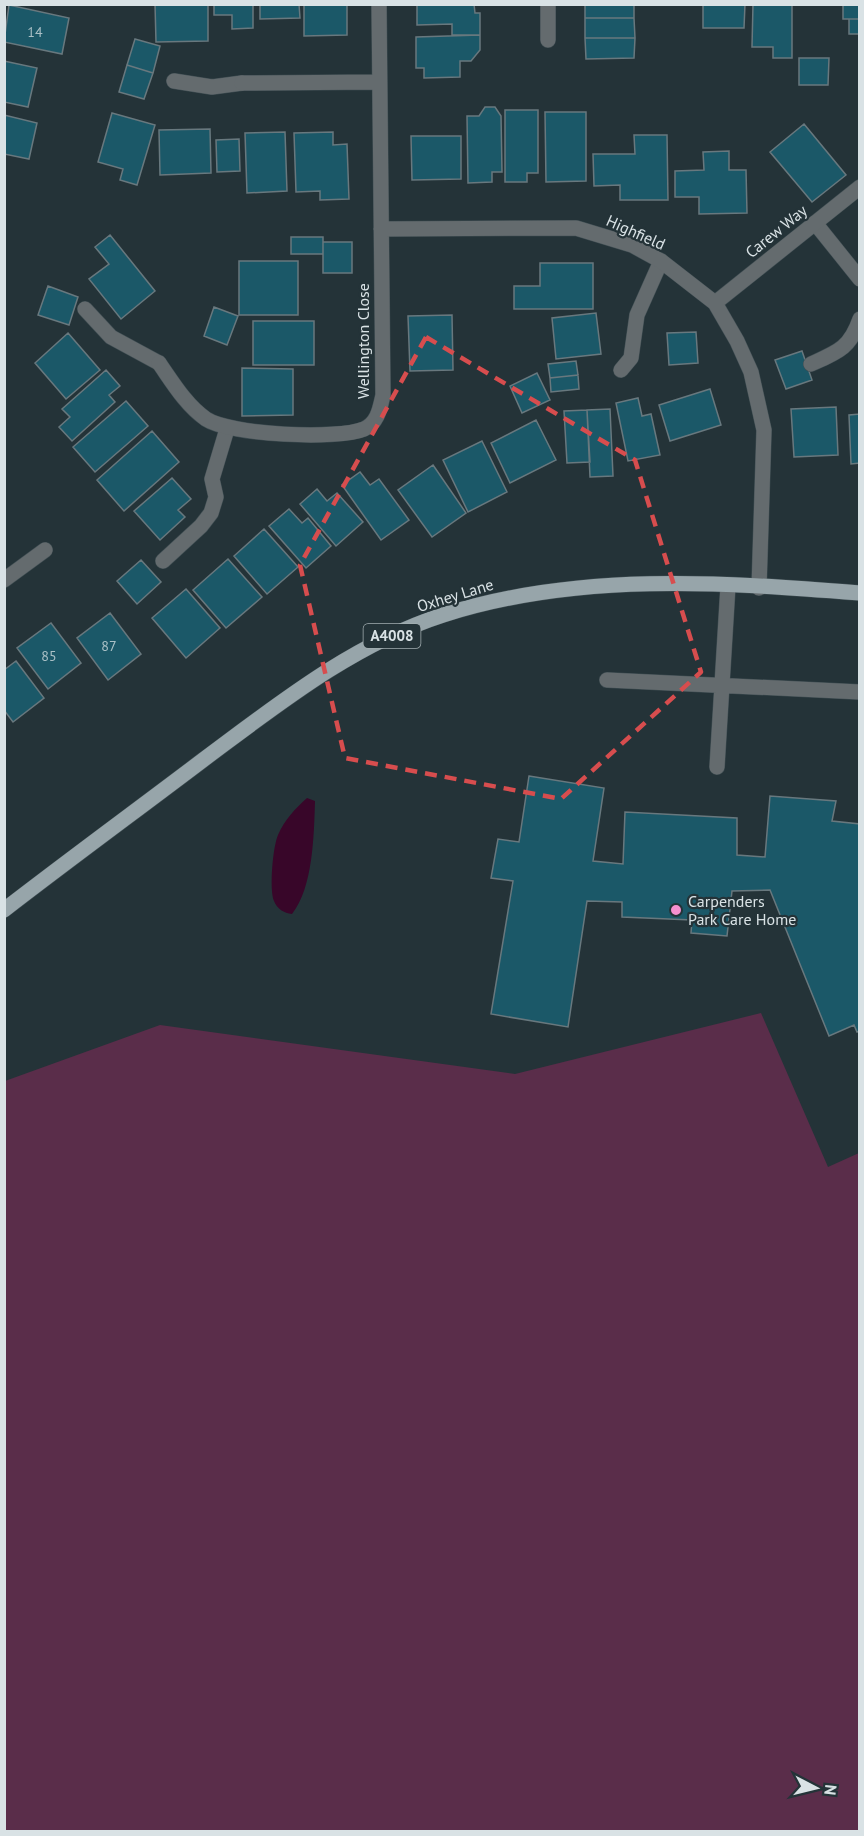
<svg xmlns="http://www.w3.org/2000/svg" width="864" height="1836" font-family="'PT Sans',sans-serif">
  <style>
    .green { fill: #5a2d4a }
    .water { fill: #380629 }
    .building { fill: #1b5868; stroke: #68787e; stroke-width: 1.5 }
    .lines { fill: none; stroke-linecap: round; stroke-linejoin: round }
    .service-casing { stroke: #414f54; stroke-width: 16 }
    .minor-casing { stroke: #414f54; stroke-width: 16 }
    .primary-casing { stroke: #414f54; stroke-width: 16 }
    .service { stroke: #646b6e; stroke-width: 15 }
    .minor { stroke: #646b6e; stroke-width: 15 }
    .primary { stroke: #97a5aa; stroke-width: 15 }
    .marked { fill: none; stroke: #d74d4e; stroke-width: 4.5; stroke-dasharray: 12 8; stroke-linejoin: round }
    .poi-dot { fill: #f690d0; stroke: #243338; stroke-width: 2 }
    .labels { text-anchor: middle; stroke-width: 4.5; stroke-linejoin: round; paint-order: stroke }
    .number-label { font-size: 14px; fill: #aac0c6 }
    .shield { fill: #243338; stroke: #a3aeb1; stroke-width: 1.5 }
    .shield-label { font-size: 15px; font-weight: bold; fill: #d9e2e5 }
    .street-label { font-size: 16px; fill: #d9e2e5; stroke: #243338 }
    .poi-label { font-size: 16px; fill: #d9e2e5; stroke: #243338; text-anchor: start }
  </style>
  <rect width="100%" height="100%" fill="#243338"/>
  <!-- green -->
  <path class="green" d="M761 1013 828 1167 859 1153V1831H5V1081L160 1025 515 1074Z"/>
  <!-- water -->
  <path class="water" d="M307 798 315 801C314 835 313 888 292 914 284 913 277 909 274 901 269 889 273 846 278 835 285 819 295 809 307 798Z"/>
  <!-- building -->
  <path class="building" d="M155 4H208V41L156 42Z
    M214 4H253V28L232 29V15H214Z
    M260 4H299L300 18 260 19Z
    M304 4H347V35L304 36Z
    M417 4H474L475 13H480V35H452V24L417 25Z
    M585 4H634V18H585Z
    M703 4H745L744 28H703Z
    M753 4H792V58H773V47H752Z
    M843 4H860V19H843Z
    M9 5 69 18 62 54 4 42Z
    M585 18H634L635 38H585Z
    M849 19H860V34H849Z
    M480 35V50L471 61H460V77L424 78V68H416V37Z
    M585 38H635L634 58 586 59Z
    M135 39 160 46 153 73 127 65Z
    M799 58H829L828 85H799Z
    M4 61 37 68 28 107 4 102Z
    M127 65 153 73 144 99 119 92Z
    M485 107H495L501 116 502 172H492V182L468 183 467 116H479Z
    M505 110H538V173H527V182H505Z
    M545 112H586V181L546 182Z
    M112 113 155 125 137 185 120 180 123 169 98 162Z
    M4 115 37 123 29 159 4 154Z
    M804 124 846 175 812 202 770 152Z
    M210 129 211 173 160 175 159 130Z
    M285 132 287 191 247 193 245 133Z
    M333 132V145L347 144 349 199 320 200V191L296 192 294 133Z
    M634 135H667L668 200H620V185L594 186 593 154H635Z
    M411 136H461V179L412 180Z
    M239 139 240 171 217 172 216 140Z
    M729 151V170H746L747 213 699 214V197H675V171L704 170 703 152Z
    M110 235 155 291 121 319 89 279 109 264 95 247Z
    M291 237H323V254H291Z
    M323 242H352V273H323Z
    M239 261H298V315H239Z
    M540 263H593V309H514V286H540Z
    M48 286 78 297 69 325 38 315Z
    M214 307 238 316 227 345 204 336Z
    M596 313 601 354 556 359 552 318Z
    M452 315 453 370 410 371 408 316Z
    M253 321H314V365H253Z
    M696 332 698 363 669 365 667 333Z
    M68 333 100 370 66 399 35 363Z
    M802 351 812 380 786 389 775 360Z
    M576 361 578 375 550 378 548 364Z
    M242 368 293 369V415L242 416Z
    M106 370 120 386 109 395 115 402 72 441 59 427 70 417 62 409Z
    M537 373 550 400 522 413 510 386Z
    M578 375 579 389 551 392 550 378Z
    M710 389 721 425 670 441 659 405Z
    M638 398 642 416 651 414 660 455 628 461 616 403Z
    M126 401 148 426 95 472 73 447Z
    M836 407 838 455 794 457 791 409Z
    M610 409 613 476 590 477 587 410Z
    M587 410 590 462 567 463 564 411Z
    M860 414V463L851 464 849 415Z
    M536 420 556 460 510 483 491 443Z
    M152 431 179 462 124 511 97 480Z
    M482 441 507 492 468 512 443 460Z
    M433 465 466 513 432 537 398 490Z
    M360 472 370 485 379 479 409 520 381 540 342 485Z
    M172 478 191 499 178 510 185 517 160 540 134 511Z
    M317 489 327 501 337 493 363 522 336 546 300 504Z
    M289 509 302 523 308 518 331 546 306 568 269 526Z
    M264 529 298 567 267 594 234 556Z
    M228 559 262 597 226 628 193 590Z
    M141 560 161 582 137 604 117 581Z
    M186 589 220 628 186 658 152 618Z
    M110 613 141 654 108 680 77 638Z
    M51 623 81 663 48 689 17 648Z
    M16 661 44 698 13 722 4 710V670Z
    M529 776 604 788 593 861 623 864 625 812 737 818V855L765 857 770 796 836 801 832 821 860 824V1031L857 1032 854 1025 829 1036 770 890 732 891 727 936 691 933 692 920 622 917V902L587 901 568 1027 491 1014 513 881 491 878 498 839 519 842Z"/>
  <g class="lines">
    <defs>
      <path id="service" d="M548 4V40
        M174 81 212 87 242 83
        M815 223 860 279
        M85 309 111 337 159 363
        M811 364C838 352 850 348 860 319
        M621 370 631 358 637 315 661 261
        M163 561 201 526 211 513 216 497 212 479 227 429
        M607 680 860 692
        M717 767 728 586"/>
      <path id="minor" d="M242 83 379 82
        M381 229 576 228 632 245 661 261 715 303 737 341 751 372 764 430 759 588
        M715 303 860 187
        M159 363C173 383 186 405 206 419 230 435 338 440 364 429 378 423 380 408 383 395L379 4
        M4 580 45 550"/>
      <path id="primary" d="M4 910C70 859 137 810 203 760 277 705 353 644 443 615 577 572 721 582 860 593"/>
    </defs>
    <!-- service casing -->
    <use href="#service" class="service-casing"/>
    <!-- minor casing -->
    <use href="#minor" class="minor-casing"/>
    <!-- primary casing -->
    <use href="#primary" class="primary-casing"/>
    <!-- service -->
    <use href="#service" class="service"/>
    <!-- minor -->
    <use href="#minor" class="minor"/>
    <!-- primary -->
    <use href="#primary" class="primary"/>
  </g>
  <!-- marked area -->
  <path class="marked" d="M426 337 635 460 701 672 561 799 345 758 300 565Z"/>
  <!-- markers -->
  <circle class="poi-dot" cx="676" cy="910" r="6"/>
  <g class="labels">
    <!-- number labels -->
    <g class="number-label">
      <text x="35" y="37">14</text>
      <text x="109" y="651">87</text>
      <text x="49" y="661">85</text>
    </g>
    <!-- shield labels -->
    <rect class="shield" x="363.5" y="624" width="57" height="24" rx="4.5"/>
    <g class="shield-label">
      <text x="392" y="641">A4008</text>
    </g>
    <!-- street labels -->
    <g class="street-label">
      <text transform="translate(776 231) rotate(-39)" y="6">Carew Way</text>
      <text transform="translate(636 232) rotate(24)" y="6">Highfield</text>
      <text transform="translate(363 341) rotate(-90)" y="6">Wellington Close</text>
      <text transform="translate(455 595) rotate(-17)" y="6">Oxhey Lane</text>
    </g>
    <!-- poi labels -->
    <g class="poi-label">
      <text x="688" y="907">Carpenders<tspan x="688" dy="18">Park Care Home</tspan></text>
    </g>
  </g>
  <!-- border -->
  <rect width="864" height="1836" fill="none" stroke="#d9e2e5" stroke-width="12"/>
  <!-- north arrow -->
  <g transform="translate(816 1788) rotate(97)" stroke="#243338" stroke-width="4.5" paint-order="stroke">
  <path d="M0-4.5L10 22L0 15L-10 22Z" fill="#d9e2e5"/>
  <text y="-9" font-size="16" font-weight="bold" text-anchor="middle" fill="#d9e2e5">N</text>
  </g>
</svg>
